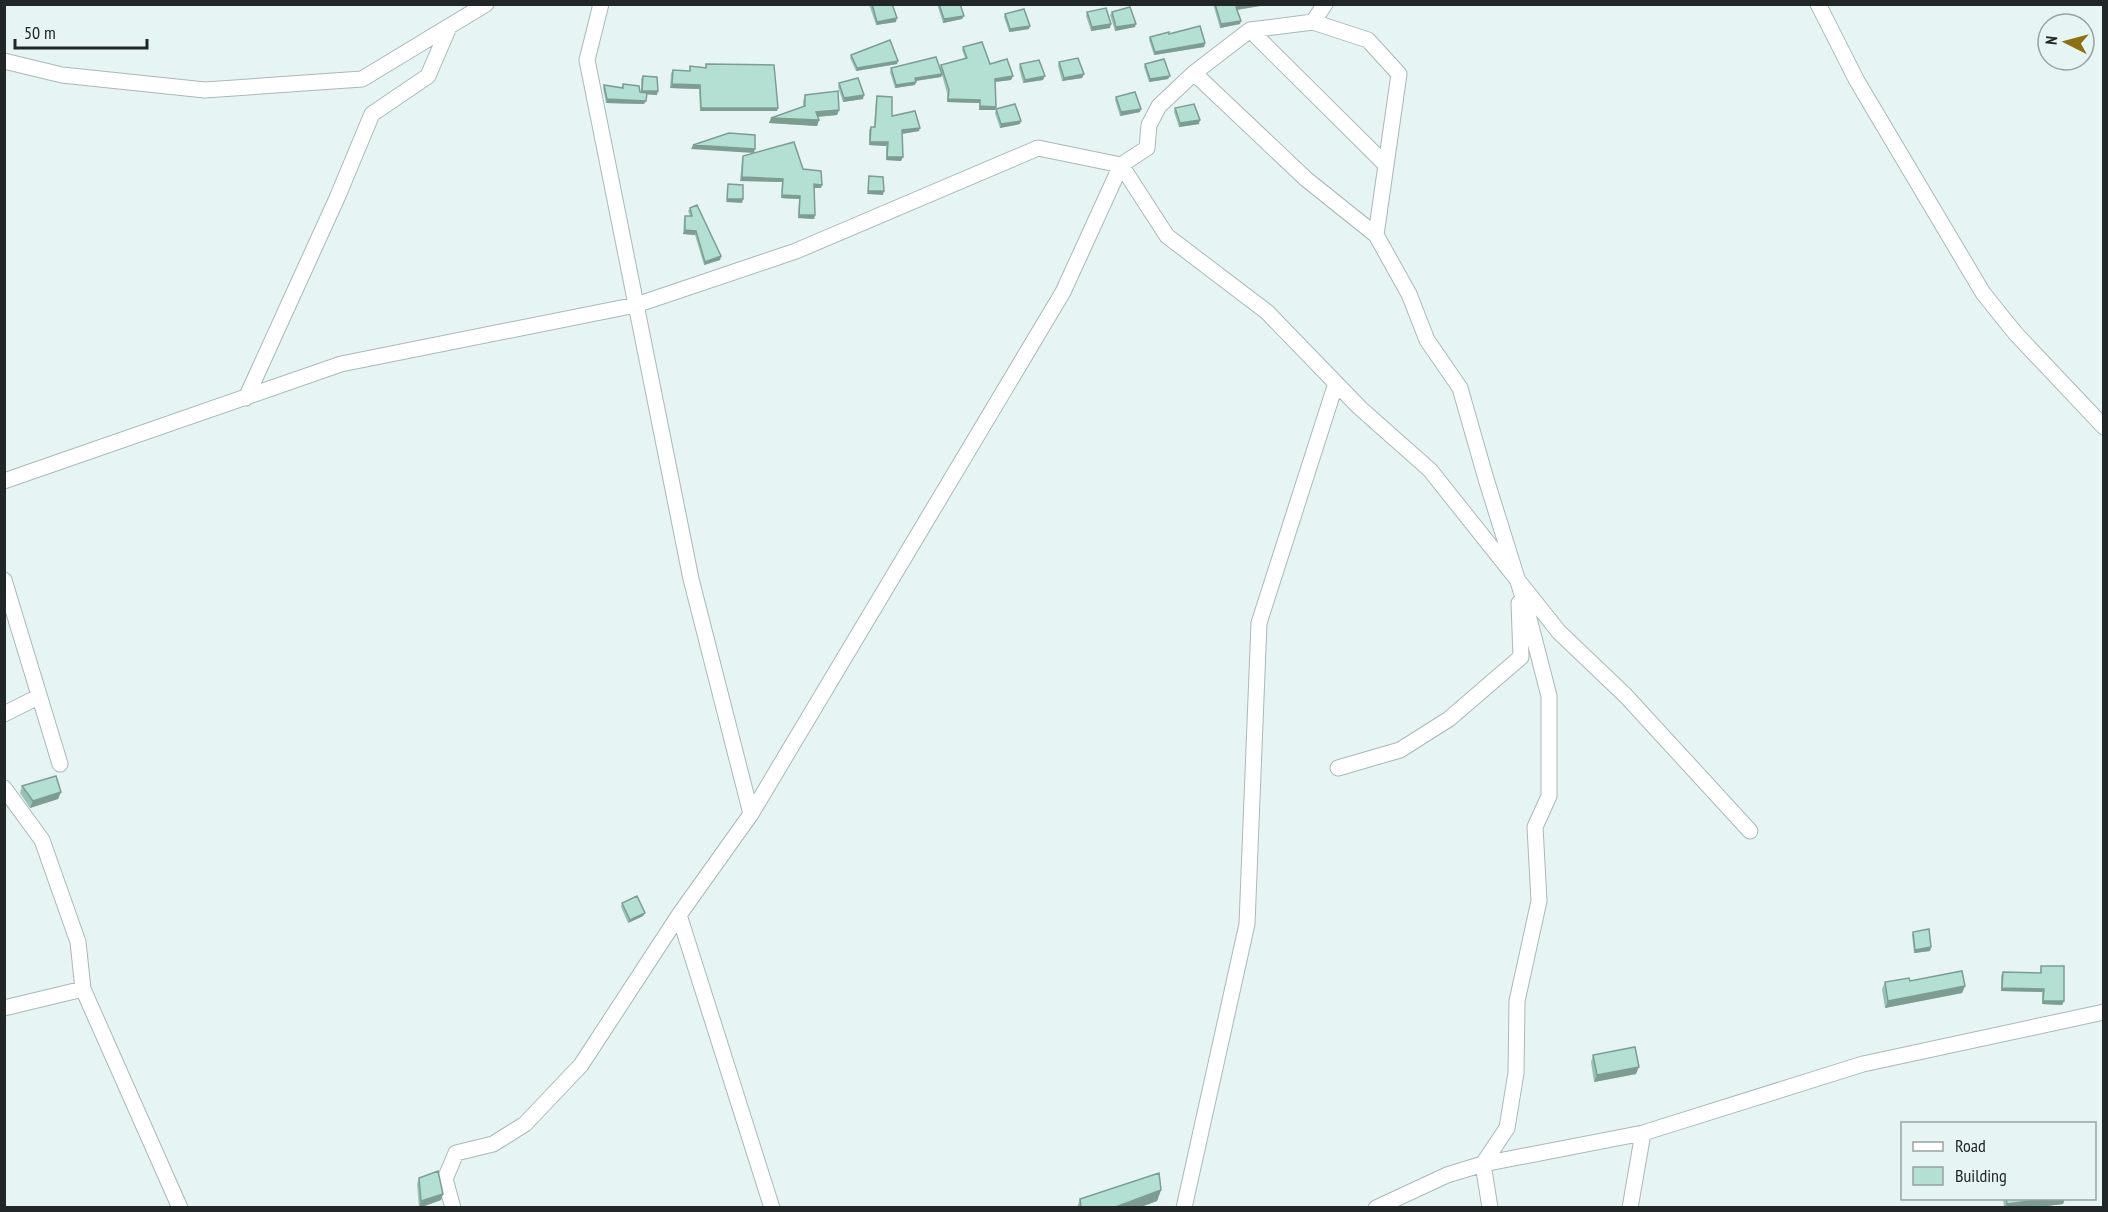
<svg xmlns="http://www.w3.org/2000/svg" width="2108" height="1212" font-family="'PT Sans Narrow',sans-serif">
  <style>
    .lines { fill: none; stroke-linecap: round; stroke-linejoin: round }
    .street-casing { stroke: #abb8b8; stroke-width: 17 }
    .street { stroke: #fff; stroke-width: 15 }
    .wall { fill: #9ac1b5 }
    .shaded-wall { fill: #7d9d93 }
    .building { fill: #b3e0d2; stroke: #7d9d93; stroke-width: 1.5 }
  </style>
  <rect width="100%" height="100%" fill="#e6f4f3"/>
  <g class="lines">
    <defs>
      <path id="street" d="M601 4 587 60 691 579 751 814
        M1818 4 1857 81 1983 293 2016 334 2104 427
        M1313 22 1368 40 1399 74 1376 235
        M1250 30 1386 165
        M4 61 62 75 205 90 362 79 486 4
        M1194 73 1306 179 1376 235 1409 294 1427 340 1460 388 1486 479 1526 607 1549 696V796L1535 827 1539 901 1517 1001 1516 1073 1507 1128 1483 1164 1490 1208
        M246 398 337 198 372 114 428 76 449 27
        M4 481 341 364 636 305 796 251 1038 148 1121 165 1167 236 1267 312 1360 408 1430 470 1559 632 1626 696 1750 831
        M4 580 60 764
        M4 714 38 697
        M1338 768 1400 750 1449 719 1521 657 1519 603
        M4 788 42 840 78 942 83 989 180 1208
        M679 915 772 1208
        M4 1008 83 989
        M453 1208 445 1179 456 1153 493 1144 525 1124 581 1065 679 915 751 814 1063 292 1121 165 1147 148 1149 125 1159 106 1194 73 1250 30 1313 22 1325 4
        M1184 1208 1247 924 1259 623 1336 383
        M1376 1208 1447 1175 1483 1164 1643 1133 1863 1064 2104 1012
        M1630 1208 1643 1133"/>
    </defs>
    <!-- street casing -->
    <use href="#street" class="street-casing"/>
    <!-- street -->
    <use href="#street" class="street"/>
  </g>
  <!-- wall -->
  <path class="wall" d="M869 4H892L896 22 876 25Z
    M937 4H960L962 19 943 23Z
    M1213 4H1272L1237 10 1240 24 1220 28Z
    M1087 12 1110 28 1091 31 1086 16Z
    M1112 12 1135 27 1115 31 1110 15Z
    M1005 14 1029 29 1009 32 1004 17Z
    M1169 34 1205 43 1204 47 1154 55 1149 40 1150 37Z
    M963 47 990 64 1013 76 1011 80 995 82 996 107 995 110H979V103L947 102V93L942 75 941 77 916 81 915 85 895 88 890 72 891 68H940L941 65 965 58 962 50Z
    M851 55 897 64 856 71 850 58Z
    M1059 62 1084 74 1082 78 1062 81 1058 66Z
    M706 64 777 111H700L699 89 670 88 671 73 673 70 689 71 690 66 705 67Z
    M1020 64 1043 80 1023 83 1019 68Z
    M1145 64 1168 79 1149 82 1144 67Z
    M643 76 657 95 646 94 644 104 606 103 603 88 604 85 621 88 623 84 641 92V79Z
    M839 83 863 99 843 102 838 87Z
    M805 95 839 110 837 115 818 117 819 120 817 126 769 123 771 118 803 107V101Z
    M877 96 892 116 919 131 902 134 901 161 886 160V146L869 145V130L871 127H874L876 99Z
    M1116 97 1140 112 1120 116 1115 100Z
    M1175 108 1199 124 1179 127 1174 112Z
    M996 109 1020 124 1000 128 995 113Z
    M743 156 803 169 821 188H814L815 215 814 219 798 218 799 199 781 198 782 182 740 181 742 159Z
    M690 208 721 256 720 260 704 265 695 235 683 234 684 219 685 216H690L688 211Z
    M22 786 61 792 58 799 30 808 20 793Z
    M622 903 645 913 643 916 628 923 621 907Z
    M1913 932 1931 947 1930 951 1914 953 1912 935Z
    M2041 966 2064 1001 2062 1005 2042 1004V992L2001 991V976L2003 972 2040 973Z
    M1910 981 1965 986 1962 993 1885 1008 1882 989 1885 982Z
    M1593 1055 1636 1074 1594 1082 1591 1062Z
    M419 1178 443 1194 441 1200 419 1208 417 1184Z
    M1161 1190 1157 1201 1138 1208H1077L1080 1199Z
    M2003 1198H2065L2063 1204 2029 1208H2004Z"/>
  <!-- shaded-wall -->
  <path class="shaded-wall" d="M1250 4H1272L1235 10 1236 7Z
    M964 16 962 19 943 23 944 19Z
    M897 18 896 22 876 25 877 22Z
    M1241 21 1240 24 1220 28 1221 24Z
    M1111 24 1110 28 1091 31 1092 27Z
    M1136 24 1135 27 1115 31 1116 27Z
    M1030 26 1029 29 1009 32 1010 29Z
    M1205 43 1204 47 1154 55 1155 52Z
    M898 61 897 64 856 71 857 68Z
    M942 74 941 77 914 81 915 78Z
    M1084 74 1082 78 1062 81 1064 78Z
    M1013 76 1011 80 994 82 995 79Z
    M1045 76 1043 80 1023 83 1025 80Z
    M1170 76 1168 79 1149 82 1150 79Z
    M916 82 915 85 895 88 896 85Z
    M672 84 700 85 699 89 670 88Z
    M642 91H658L657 95 641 94Z
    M864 95 863 99 843 102 844 98Z
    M607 99 646 101 644 104 606 103Z
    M948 99 980 100 979 103 947 102Z
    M980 106 996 107 995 110H979Z
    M701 108H778L777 111H700Z
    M1141 109 1140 112 1120 116 1121 112Z
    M839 110 837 115 814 117 816 112Z
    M771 118 819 120 817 126 769 123Z
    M1200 120 1199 124 1179 127 1180 123Z
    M1021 121 1020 124 1000 128 1001 124Z
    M920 128 919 131 901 134 902 130Z
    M870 142H888L886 146 869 145Z
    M693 145 755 149 754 153 691 149Z
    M887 157H903L901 161 886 160Z
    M742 177 783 179 782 182 740 181Z
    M814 184 822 185 821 188H813Z
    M868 191H884L883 195 867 194Z
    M782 195 800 196 799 199 781 198Z
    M727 199H743L742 203 726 202Z
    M799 215H815L814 219 798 218Z
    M685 230 696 231 695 235 683 234Z
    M721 256 720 260 704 265 705 262Z
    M61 792 58 799 30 808 33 801Z
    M645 913 643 916 628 923 630 920Z
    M1931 947 1930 951 1914 953 1915 950Z
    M1965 986 1962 993 1885 1008 1888 1001Z
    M2002 988 2044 989 2042 992 2001 991Z
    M2043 1001H2064L2062 1005 2042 1004Z
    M1639 1067 1636 1074 1594 1082 1597 1075Z
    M1161 1190 1157 1201 1138 1208H1113Z
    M443 1194 441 1200 419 1208 421 1201Z
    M2051 1198H2065L2063 1204 2029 1208H2005L2007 1204Z"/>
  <!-- building -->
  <path class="building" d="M872 4H892L897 18 877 22Z
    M939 4H960L964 16 944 19Z
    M1215 4H1250L1236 7 1241 21 1221 24Z
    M1130 7 1136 24 1116 27 1112 12Z
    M1106 8 1111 24 1092 27 1087 12Z
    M1024 9 1030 26 1010 29 1005 14Z
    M1200 26 1205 43 1155 52 1150 37 1169 32V34Z
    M890 40 898 61 857 68 851 55Z
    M982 42 990 64 1007 59 1013 76 995 79 996 107 980 106V100L948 99 949 90 941 65 967 58 963 47Z
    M936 57 942 74 915 78 916 82 896 85 891 68Z
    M1078 58 1084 74 1064 78 1059 62Z
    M1164 59 1170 76 1150 79 1145 64Z
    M1039 60 1045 76 1025 80 1020 64Z
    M706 64 774 65 778 108H701L700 85 672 84 673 70 690 71V66L706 68Z
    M643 76 657 77 658 91H642Z
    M858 78 864 95 844 98 839 83Z
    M623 84 639 86 640 92 647 93 646 101 607 99 604 85 623 88Z
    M838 91 839 110 816 112 819 120 771 118 805 106V95Z
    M1135 92 1141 109 1121 112 1116 97Z
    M877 96 892 97V116L915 111 920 128 902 130 903 157H887L888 142H870L871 127H875Z
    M1015 104 1021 121 1001 124 996 109Z
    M1194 104 1200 120 1180 123 1175 108Z
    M729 133 755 135V149L693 145Z
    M794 142 803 169 821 171 822 185 814 184 815 215H799L800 196 782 195 783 179 742 177 743 156Z
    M869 176 883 177 884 191H868Z
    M728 184 743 185V199H727Z
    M697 205 721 256 705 262 696 231 685 230V216H692L690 208Z
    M56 776 61 792 33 801 22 786Z
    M637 896 645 913 630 920 622 903Z
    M1929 929 1931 947 1915 950 1913 932Z
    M2041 966H2064V1001H2043L2044 989 2002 988 2003 972 2041 973Z
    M1962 971 1965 986 1888 1001 1885 982 1909 978 1910 981Z
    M1635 1047 1639 1067 1597 1075 1593 1055Z
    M438 1171 443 1194 421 1201 419 1178Z
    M1159 1173 1161 1190 1113 1208H1081L1080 1199Z
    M2006 1198H2051L2007 1204Z"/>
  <!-- border -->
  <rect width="2108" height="1212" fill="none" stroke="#212626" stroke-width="12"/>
  <!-- legend -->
  <rect x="1901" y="1122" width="195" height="78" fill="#e6f4f3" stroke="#97a2a1" stroke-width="1.5"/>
  <rect x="1913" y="1142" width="30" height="9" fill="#ffffff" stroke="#97a2a1" stroke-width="1.5"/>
  <text x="1955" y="1152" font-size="18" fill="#212626">Road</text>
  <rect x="1913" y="1167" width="30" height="18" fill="#b3e0d2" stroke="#97a2a1" stroke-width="1.5"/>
  <text x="1955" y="1182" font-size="18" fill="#212626">Building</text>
  <!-- north arrow -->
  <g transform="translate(2066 42) rotate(276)"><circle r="28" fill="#e6f4f3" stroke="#97a2a1" stroke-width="1.5"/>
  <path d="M0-4.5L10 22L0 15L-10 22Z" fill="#8b7114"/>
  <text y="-9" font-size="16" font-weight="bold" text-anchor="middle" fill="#212626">N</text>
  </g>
  <!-- scale -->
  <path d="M15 39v9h132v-9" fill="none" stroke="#212626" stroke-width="3"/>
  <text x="24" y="39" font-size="18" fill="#212626" stroke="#e6f4f3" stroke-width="4.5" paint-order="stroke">50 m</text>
</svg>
